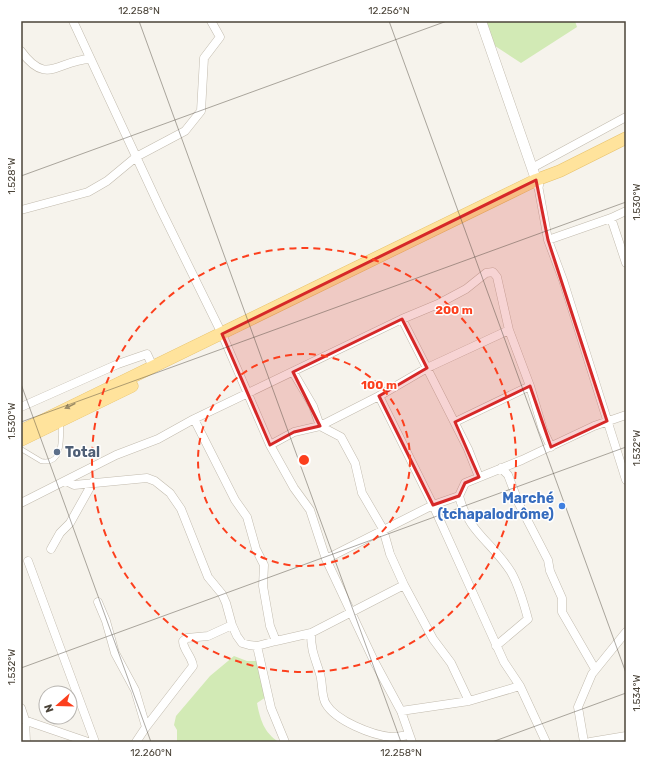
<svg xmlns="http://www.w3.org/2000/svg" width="647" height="763" font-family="Rubik,sans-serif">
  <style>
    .green { fill: #d2eab5 }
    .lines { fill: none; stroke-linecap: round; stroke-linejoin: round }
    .service-casing { stroke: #c2bbae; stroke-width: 5 }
    .minor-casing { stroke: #c2bbae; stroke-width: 9 }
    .tertiary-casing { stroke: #c2bbae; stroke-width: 11 }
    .primary-casing { stroke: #e6c16a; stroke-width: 13 }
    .service { stroke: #fff; stroke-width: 4 }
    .minor { stroke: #fff; stroke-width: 8 }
    .tertiary { stroke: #fff; stroke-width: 10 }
    .primary { stroke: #ffe39c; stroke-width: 12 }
    .oneway { fill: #9c8c66 }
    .marked { fill: #d62828; fill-opacity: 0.2; stroke: #d62828; stroke-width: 3; stroke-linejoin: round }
    .ticks { fill: none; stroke: #4b4439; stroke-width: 1; stroke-opacity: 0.45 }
    .ring { fill: none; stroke: #fc3f1d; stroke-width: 2; stroke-dasharray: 7 5 }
    .service-dot { fill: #5c6f8a; stroke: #fff; stroke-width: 1.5 }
    .shop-dot { fill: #3f7fe0; stroke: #fff; stroke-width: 1.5 }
    .labels { text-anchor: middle; stroke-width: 3; stroke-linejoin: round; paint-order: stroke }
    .service-label { font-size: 14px; font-weight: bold; fill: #4e5e75; stroke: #fff; text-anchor: start }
    .shop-label { font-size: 14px; font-weight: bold; fill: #366cbe; stroke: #fff; text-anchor: end }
    .centre { fill: #fc3f1d; stroke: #fff; stroke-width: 2 }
    .ring-label { font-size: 12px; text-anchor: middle; font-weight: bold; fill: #fc3f1d; stroke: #fff; stroke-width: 3; stroke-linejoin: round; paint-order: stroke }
    .neatline { fill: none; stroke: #4b4439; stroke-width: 1.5 }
    .ticks-label { font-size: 10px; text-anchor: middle; fill: #4b4439 }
  </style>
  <rect width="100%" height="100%" fill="#f6f3ec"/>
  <!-- green -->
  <path class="green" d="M485 21H575L577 27 521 63 492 44Z
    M234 656 247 661H260L266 697 257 703C260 719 264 733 279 742H177V730L174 725 176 716 210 676Z"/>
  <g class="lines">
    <defs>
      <path id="service" d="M21 449 41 461C64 466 61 437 61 423"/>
      <path id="minor" d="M73 21 160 208 222 334 270 445 294 488 310 510 326 559 374 661 401 711 412 742
        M21 51C47 87 58 60 90 59
        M532 168 626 117
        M538 185 548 240 563 280 626 480
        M21 210 88 192 107 181 136 157 185 131 201 111 204 58 220 37 211 21
        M611 218 626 263
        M548 240 611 218 626 211
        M402 319 468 449 479 477
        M293 372 313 406 320 426 341 437 355 463 362 493 383 529 390 554 404 585 433 639 451 663 469 701
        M379 396 433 505 504 662 520 686 546 742
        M21 407 118 364 147 354 153 367
        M194 419 235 500 247 517 256 549 264 565 263 586 270 626 276 641
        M455 422 530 386
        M270 445 294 432 320 426 379 396 427 368 509 330
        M501 468 508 475 519 504 548 560 550 571 562 598V612L595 669
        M66 481 74 485 147 478 155 481 170 493 181 509 208 577 222 594 226 603 232 625
        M459 496C468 532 493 543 511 572 519 586 524 604 528 619L496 646
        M21 503 116 455 158 439 194 419 402 319 438 304 466 289 486 273 493 272 497 277 509 330 530 386 543 430 551 447
        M51 549 60 533 70 523 93 482
        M326 559 433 505 459 496 465 483 522 460 594 426 626 415
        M28 561 95 742
        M98 602 106 621 115 653 135 690 146 727 136 742
        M311 633C311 652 315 657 320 674 323 684 321 696 326 704 336 721 372 735 391 737 397 737 403 736 409 735
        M257 646 271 708 285 742
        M21 708 25 720 26 742
        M401 711 469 701 520 686
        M21 719 88 742
        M146 727 193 666C192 656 183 650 183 641L187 638 208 636 232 625 237 636 242 643 249 645 257 646 276 641 311 633 404 585
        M584 742 578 707 592 674 626 632
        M590 742 626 736"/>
      <path id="tertiary" d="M481 21 538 185"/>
      <path id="primary" d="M21 431 536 180 560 171 626 138
        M21 440 132 386"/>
    </defs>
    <!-- service casing -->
    <use href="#service" class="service-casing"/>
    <!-- minor casing -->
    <use href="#minor" class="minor-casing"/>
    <!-- tertiary casing -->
    <use href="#tertiary" class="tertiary-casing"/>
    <!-- primary casing -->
    <use href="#primary" class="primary-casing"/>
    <!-- service -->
    <use href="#service" class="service"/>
    <!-- minor -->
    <use href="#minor" class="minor"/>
    <!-- tertiary -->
    <use href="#tertiary" class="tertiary"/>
    <!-- primary -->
    <use href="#primary" class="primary"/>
  </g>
  <!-- one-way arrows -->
  <defs><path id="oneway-solid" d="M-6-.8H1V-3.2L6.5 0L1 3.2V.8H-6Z"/></defs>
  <use class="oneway" href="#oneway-solid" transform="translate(70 406) rotate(154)"/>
  <!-- marked area -->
  <path class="marked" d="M536 180 548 240 607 421 551 447 530 386 455 422 479 477 465 483 459 496 433 505 379 396 427 368 402 319 293 372 320 426 294 432 270 445 222 334Z"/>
  <!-- ticks -->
  <path class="ticks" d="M139 21 401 742M389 21 626 673M21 176 447 21M21 384 151 742M21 422 626 202M21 668 626 447M492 742 626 693"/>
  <!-- distance rings -->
  <g class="ring">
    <circle cx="304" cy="460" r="106"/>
    <circle cx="304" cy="460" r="212"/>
  </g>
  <!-- markers -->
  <circle class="service-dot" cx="57" cy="452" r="4"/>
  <circle class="shop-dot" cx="562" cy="506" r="4"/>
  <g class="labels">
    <!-- service labels -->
    <g class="service-label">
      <text x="65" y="457">Total</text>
    </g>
    <!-- shop labels -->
    <g class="shop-label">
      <text x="554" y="503">Marché<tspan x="554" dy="16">(tchapalodrôme)</tspan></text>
    </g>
  </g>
  <circle cx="304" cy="460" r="6" class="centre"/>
  <g class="ring-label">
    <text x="454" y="314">200 m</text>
    <text x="379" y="389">100 m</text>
  </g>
  <!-- border -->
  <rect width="647" height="763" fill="none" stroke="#ffffff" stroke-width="44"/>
  <!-- north arrow -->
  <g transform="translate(58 705) rotate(250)"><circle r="19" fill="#ffffff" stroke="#b7b4b0"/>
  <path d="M0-3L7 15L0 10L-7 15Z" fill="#fc3f1d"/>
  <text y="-6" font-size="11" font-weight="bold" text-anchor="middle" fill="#4b4439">N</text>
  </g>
  <rect x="22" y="22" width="603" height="719" class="neatline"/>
  <g class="ticks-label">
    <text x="139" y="14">12.258°N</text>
    <text x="389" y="14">12.256°N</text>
    <text transform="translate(11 176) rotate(-90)" y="4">1.528°W</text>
    <text transform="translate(636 202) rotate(-90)" y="4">1.530°W</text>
    <text transform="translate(11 421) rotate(-90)" y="4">1.530°W</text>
    <text transform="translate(636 448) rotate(-90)" y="4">1.532°W</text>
    <text transform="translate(11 667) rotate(-90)" y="4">1.532°W</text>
    <text transform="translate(636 693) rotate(-90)" y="4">1.534°W</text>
    <text x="151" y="756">12.260°N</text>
    <text x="401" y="756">12.258°N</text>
  </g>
</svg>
